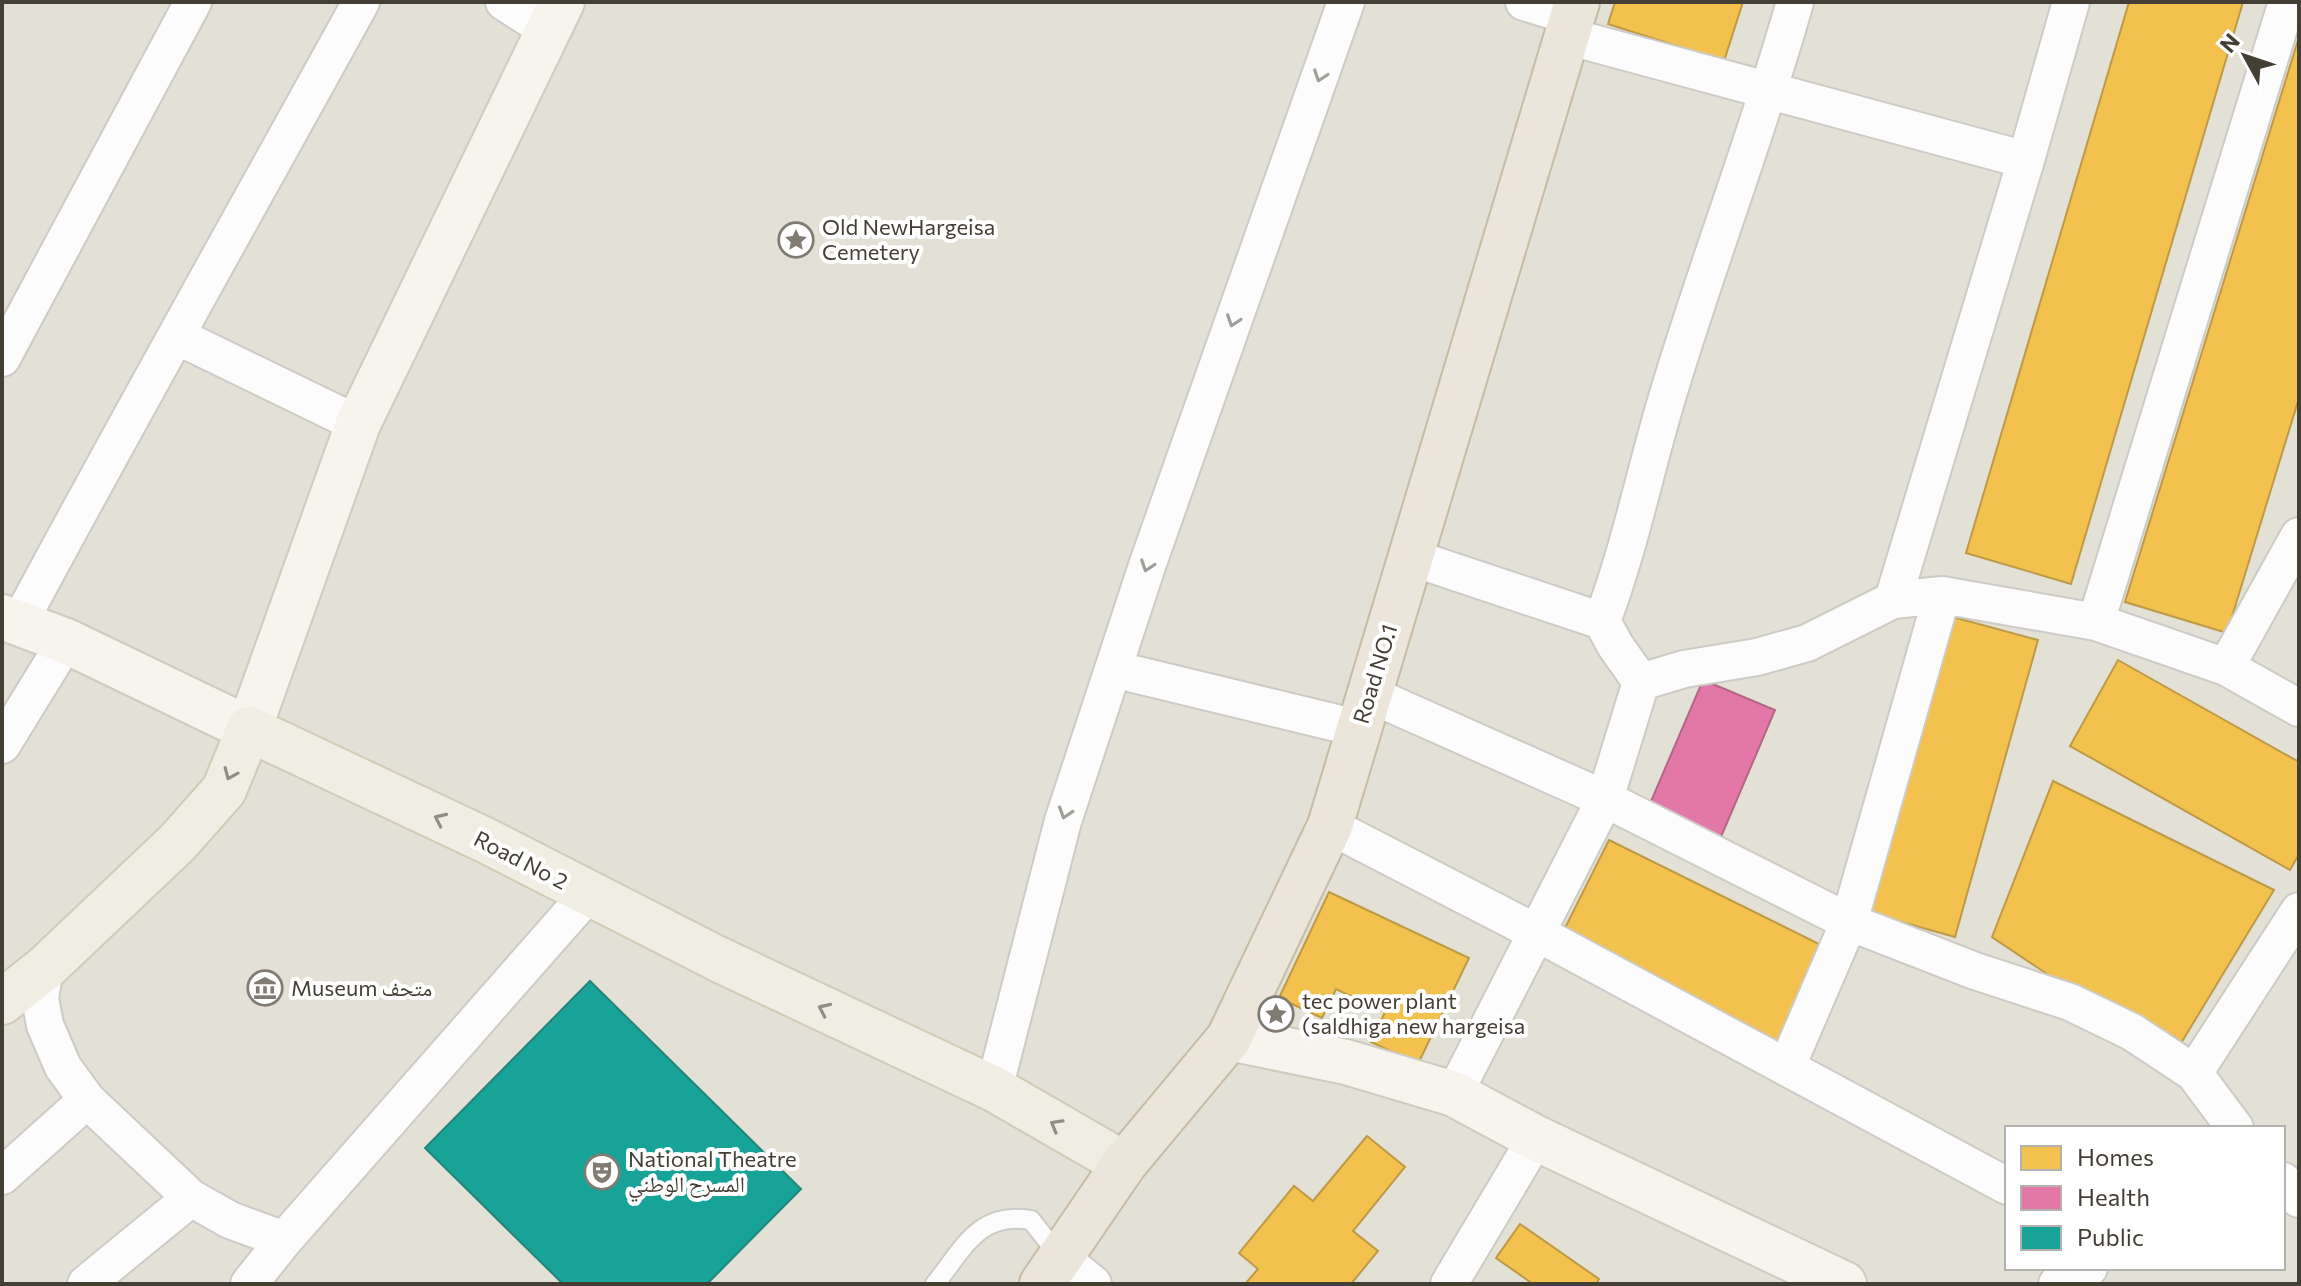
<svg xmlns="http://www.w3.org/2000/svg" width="2301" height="1286" font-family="Commissioner,'Noto Naskh Arabic',sans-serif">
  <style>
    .residential { fill: #e3e0d5; fill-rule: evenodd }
    .homes { fill: #f2c14e; stroke: #be9a46; stroke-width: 2 }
    .health { fill: #e377a8; stroke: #b36686; stroke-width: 2 }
    .public { fill: #17a398; stroke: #24857a; stroke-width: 2 }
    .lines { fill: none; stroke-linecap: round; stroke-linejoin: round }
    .lane-casing { stroke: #cdcbc6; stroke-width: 22 }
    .street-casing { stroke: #cdcbc6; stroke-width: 40 }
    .secondary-casing { stroke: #cecbbf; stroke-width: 48 }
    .primary-casing { stroke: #d1cbb6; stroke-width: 48 }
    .highway-casing { stroke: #c6bca4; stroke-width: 48 }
    .lane { stroke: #fdfcfc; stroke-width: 18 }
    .street { stroke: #fdfcfc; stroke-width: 36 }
    .secondary { stroke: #f6f4ed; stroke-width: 44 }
    .primary { stroke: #f0ede3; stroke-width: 44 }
    .highway { stroke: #ebe6d9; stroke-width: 44 }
    .oneway { stroke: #a09e98 }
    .oneway2 { stroke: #918d83 }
    .labels { text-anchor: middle; stroke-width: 8; stroke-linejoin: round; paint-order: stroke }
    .poi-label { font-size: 22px; fill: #443f35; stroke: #fff; text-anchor: start }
    .street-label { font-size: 22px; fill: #443f35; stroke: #fff }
  </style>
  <rect width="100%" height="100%" fill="#efeee8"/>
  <!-- residential -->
  <path class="residential" d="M2 2H2299V1284H2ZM2007 1128H2283V1268H2007Z"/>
  <!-- homes -->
  <path class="homes" d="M1615 2H1743L1724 61 1608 24Z
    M2129 2H2243L2071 584 1966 553Z
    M2299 37V398L2227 633 2125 602Z
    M1942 614 2038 640 1955 937 1859 910Z
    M2118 660 2299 762V854L2290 870 2070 746Z
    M2053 781 2274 890 2172 1058 1992 937Z
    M1609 840 1829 949 1780 1047 1560 938Z
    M1329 892 1469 958 1418 1064 1371 1042 1385 1012 1336 989 1322 1018 1279 998Z
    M1367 1136 1405 1167 1353 1231 1378 1251 1351 1284H1245L1258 1269 1239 1253 1294 1186 1313 1201Z
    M1520 1224 1599 1279 1596 1284H1533L1496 1258Z"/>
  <!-- health -->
  <path class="health" d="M1703 680 1775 710 1721 837 1649 806Z"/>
  <!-- public -->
  <path class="public" d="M590 981 801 1189 707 1284H563L425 1148Z"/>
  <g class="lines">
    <defs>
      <path id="lane" d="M935 1284C964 1248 979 1211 1031 1220L1060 1257"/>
      <path id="street" d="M504 2 548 30
        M1524 2 1573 17
        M1567 36 2026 160
        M177 336 358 424
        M2 358 193 2
        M1410 557 1602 621
        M1893 600 2026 160 2071 2
        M2096 622 2287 2
        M19 623C131 414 247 209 361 2
        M2226 667 2299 536
        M1113 669 1357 728
        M1641 682 1615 645 1602 621C1631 545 1646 465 1670 388 1709 259 1758 133 1795 2
        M1369 694 1605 799 1849 922 1975 971 2070 1002 2132 1032 2194 1073 2235 1128
        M2 745 66 641
        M1330 826 1537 933 2007 1186
        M45 968 40 998 45 1025 63 1067 87 1100 191 1198 230 1220 284 1240
        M1787 1066 1849 922 1942 595
        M2194 1073 2299 911
        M994 1089 1063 821 1148 563 1346 2
        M1454 1094 1605 799 1641 682 1684 669 1757 657 1807 643 1893 600 1942 595 2096 622 2226 667 2299 708
        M2 1176 87 1100
        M2283 1181 2299 1199
        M1060 1257 1093 1284
        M86 1284 191 1198
        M249 1284 284 1240 588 894
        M1449 1284 1536 1138
        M2057 1284 2089 1268"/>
      <path id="secondary" d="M2 617 66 641 249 729 358 424 562 2
        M1229 1038 1346 1062 1454 1094 1536 1138 1844 1284"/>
      <path id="primary" d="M2 1002 45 968 177 843 224 790 249 729 485 840 718 959 994 1089 1124 1164"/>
      <path id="highway" d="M1042 1284 1124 1164 1229 1038 1330 826 1577 2"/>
    </defs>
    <!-- lane casing -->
    <use href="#lane" class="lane-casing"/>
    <!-- street casing -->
    <use href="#street" class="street-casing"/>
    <!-- secondary casing -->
    <use href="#secondary" class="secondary-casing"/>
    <!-- primary casing -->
    <use href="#primary" class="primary-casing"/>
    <!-- highway casing -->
    <use href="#highway" class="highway-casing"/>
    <!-- lane -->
    <use href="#lane" class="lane"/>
    <!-- street -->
    <use href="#street" class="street"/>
    <!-- secondary -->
    <use href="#secondary" class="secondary"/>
    <!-- primary -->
    <use href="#primary" class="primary"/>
    <!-- highway -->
    <use href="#highway" class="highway"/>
  </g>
  <!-- one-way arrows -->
  <defs><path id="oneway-chevron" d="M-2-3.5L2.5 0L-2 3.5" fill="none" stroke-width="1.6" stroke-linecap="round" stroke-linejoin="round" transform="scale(2)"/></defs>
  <g class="oneway">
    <use href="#oneway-chevron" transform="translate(1320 76) rotate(109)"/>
    <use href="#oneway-chevron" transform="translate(1233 321) rotate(109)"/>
    <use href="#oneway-chevron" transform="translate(1147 566) rotate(109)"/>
    <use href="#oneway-chevron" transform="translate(1065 813) rotate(108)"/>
  </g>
  <g class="oneway2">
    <use href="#oneway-chevron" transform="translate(230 774) rotate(113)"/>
    <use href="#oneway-chevron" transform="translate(440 819) rotate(-155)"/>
    <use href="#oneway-chevron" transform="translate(824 1009) rotate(-155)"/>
    <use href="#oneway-chevron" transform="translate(1056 1125) rotate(-150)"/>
  </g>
  <!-- icons -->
  <defs>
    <symbol id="sight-ring" viewBox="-11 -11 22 22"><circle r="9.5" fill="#fff" stroke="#807c74" stroke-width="1.5"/><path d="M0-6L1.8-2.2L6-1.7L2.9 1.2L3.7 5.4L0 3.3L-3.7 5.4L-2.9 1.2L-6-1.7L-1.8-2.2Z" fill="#807c74"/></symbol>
    <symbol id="museum-ring" viewBox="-11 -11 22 22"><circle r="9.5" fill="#fff" stroke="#807c74" stroke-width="1.5"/><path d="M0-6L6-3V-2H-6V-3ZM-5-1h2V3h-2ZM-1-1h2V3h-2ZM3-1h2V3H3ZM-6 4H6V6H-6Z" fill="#807c74"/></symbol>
    <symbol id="theatre-ring" viewBox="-11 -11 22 22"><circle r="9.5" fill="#fff" stroke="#807c74" stroke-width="1.5"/><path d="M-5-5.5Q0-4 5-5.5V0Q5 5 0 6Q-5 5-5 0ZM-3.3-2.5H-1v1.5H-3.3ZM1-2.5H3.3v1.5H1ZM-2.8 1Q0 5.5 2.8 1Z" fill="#807c74"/></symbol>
  </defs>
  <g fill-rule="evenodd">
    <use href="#sight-ring" x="776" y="220" width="40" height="40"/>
    <use href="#museum-ring" x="245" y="968" width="40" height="40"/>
    <use href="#sight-ring" x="1256" y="994" width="40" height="40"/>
    <use href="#theatre-ring" x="582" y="1152" width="40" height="40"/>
  </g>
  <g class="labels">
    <!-- poi labels -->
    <g class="poi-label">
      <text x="822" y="235">Old NewHargeisa<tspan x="822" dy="25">Cemetery</tspan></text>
      <text x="291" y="996">Museum متحف</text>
      <text x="1302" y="1009">tec power plant<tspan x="1302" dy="25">(saldhiga new hargeisa</tspan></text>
      <text x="628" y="1167">National Theatre<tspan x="628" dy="25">المسرح الوطني</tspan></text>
    </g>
    <!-- street labels -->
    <g class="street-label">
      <text transform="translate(1375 674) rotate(-73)" y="8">Road NO.1</text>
      <text transform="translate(521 860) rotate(27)" y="8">Road No 2</text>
    </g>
  </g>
  <!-- border -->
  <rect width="2301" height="1286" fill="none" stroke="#443f35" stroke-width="8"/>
  <!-- legend -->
  <rect x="2005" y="1126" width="280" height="144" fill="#ffffff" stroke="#b4b2ae" stroke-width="2"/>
  <rect x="2021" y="1146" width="40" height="24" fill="#f2c14e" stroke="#b4b2ae" stroke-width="2"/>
  <text x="2077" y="1166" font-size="24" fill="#443f35">Homes</text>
  <rect x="2021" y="1186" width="40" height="24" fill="#e377a8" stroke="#b4b2ae" stroke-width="2"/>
  <text x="2077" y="1206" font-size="24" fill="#443f35">Health</text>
  <rect x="2021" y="1226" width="40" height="24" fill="#17a398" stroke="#b4b2ae" stroke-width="2"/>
  <text x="2077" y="1246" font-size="24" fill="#443f35">Public</text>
  <!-- north arrow -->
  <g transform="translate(2245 56) rotate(310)" stroke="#ffffff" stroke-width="6" paint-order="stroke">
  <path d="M0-6L14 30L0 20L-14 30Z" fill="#443f35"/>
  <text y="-12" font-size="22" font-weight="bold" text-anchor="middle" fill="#443f35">N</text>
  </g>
</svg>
